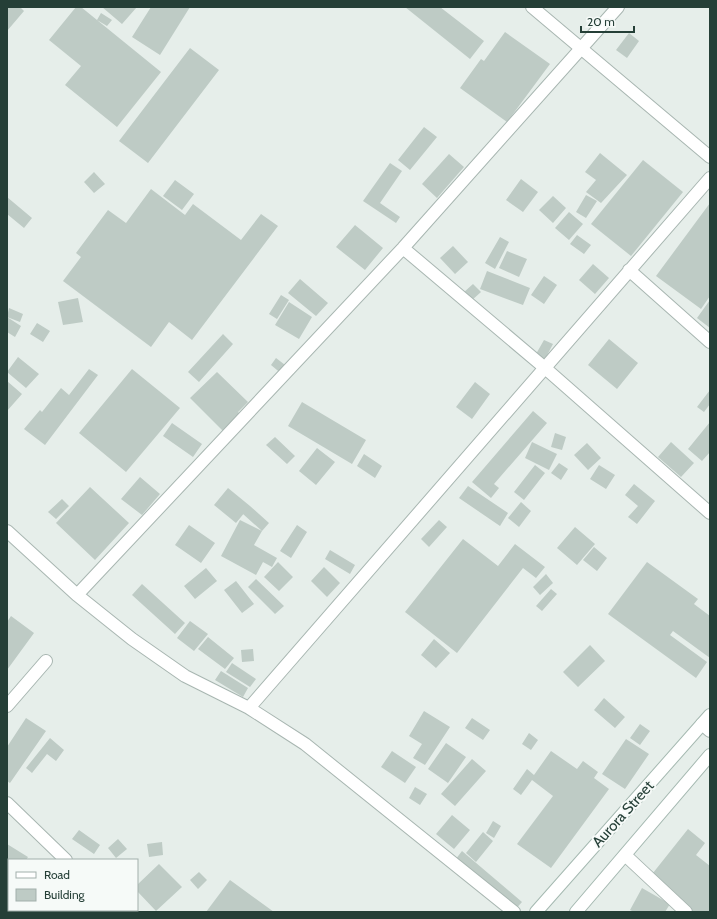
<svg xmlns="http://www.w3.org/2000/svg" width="717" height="919" font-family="Cabin,sans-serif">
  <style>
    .building { fill: #becbc5 }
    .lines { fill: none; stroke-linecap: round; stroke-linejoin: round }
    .minor-casing { stroke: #a8b6b1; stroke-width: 14 }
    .tertiary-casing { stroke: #a8b6b1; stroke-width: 14 }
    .secondary-casing { stroke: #a5b9b1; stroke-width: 14 }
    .minor { stroke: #fff; stroke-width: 12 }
    .tertiary { stroke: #fff; stroke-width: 12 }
    .secondary { stroke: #fff; stroke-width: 12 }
    .labels { text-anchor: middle; stroke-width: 4; stroke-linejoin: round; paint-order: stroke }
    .street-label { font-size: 15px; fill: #253f37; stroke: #f6faf8 }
  </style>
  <rect width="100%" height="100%" fill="#e6eeea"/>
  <!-- building -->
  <path class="building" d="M7 7H20L24 11 7 31Z
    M76 7H81L161 72 117 127 65 85 81 66 49 40Z
    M102 7H137L122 24Z
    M151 7H190L160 55 132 37Z
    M405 7H440L484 41 470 59Z
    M101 13 112 20 107 26 97 20Z
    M505 32 550 64 507 122 460 88 481 59 484 61Z
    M629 33 639 41 627 58 616 50Z
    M190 48 219 70 148 163 119 141Z
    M424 127 437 137 410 170 398 160Z
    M600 153 627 175 601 203 586 192 596 180 585 172Z
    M449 154 464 167 437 198 422 184Z
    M643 160 683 192 631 256 591 224Z
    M390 163 402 171 380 203 400 217 396 223 363 201Z
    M94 172 105 184 94 193 84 182Z
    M521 179 538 192 523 212 506 200Z
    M175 180 194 194 182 210 163 196Z
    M151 189 185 215 193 204 241 240 261 214 278 226 192 340 169 322 151 347 63 281 81 257 76 253 108 210 126 223Z
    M586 195 597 201 586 218 576 212Z
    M553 196 566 208 553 223 539 210Z
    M7 197 32 218 24 228 7 214Z
    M710 203V296L701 309 656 276Z
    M569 212 583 224 569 240 555 228Z
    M355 225 383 248 365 270 336 247Z
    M577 235 591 245 584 254 570 244Z
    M500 237 509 242 495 269 485 263Z
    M453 246 468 262 455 274 440 258Z
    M507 251 527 259 519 277 499 268Z
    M593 264 609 278 595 294 579 280Z
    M487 271 530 288 523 305 480 289Z
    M544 276 557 285 544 304 531 295Z
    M300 279 328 303 316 316 288 293Z
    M473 284 481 292 471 301 463 293Z
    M281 295 289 300 277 319 269 314Z
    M78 298 83 322 63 325 58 302Z
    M710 300V328L697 318Z
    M289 302 312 317 299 339 275 325Z
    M9 308 23 314 20 322 7 317Z
    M7 317 21 326 15 337 7 332Z
    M37 323 50 331 43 342 30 334Z
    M223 334 233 344 199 382 188 372Z
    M609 339 638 363 617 389 588 365Z
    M544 340 553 344 545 359 536 354Z
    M18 357 39 374 26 388 7 372Z
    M276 358 289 368 283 375 271 365Z
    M89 369 98 375 45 445 24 429 40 410 42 412 61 388 69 395Z
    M132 369 180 408 126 472 79 433Z
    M217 372 248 402 238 412 243 417 226 434 190 398Z
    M7 381 22 394 7 411Z
    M475 382 490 394 472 419 456 407Z
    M710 390V404L704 412 697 407Z
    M302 402 366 440 352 464 288 426Z
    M533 411 547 423 494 484 499 488 491 498 472 482Z
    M710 422V452L702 461 688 449Z
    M172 423 202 444 193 457 163 436Z
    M555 433 566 437 562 450 551 447Z
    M275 437 295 456 287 464 266 445Z
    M532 442 557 454 549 470 525 458Z
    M671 442 694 463 681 477 658 457Z
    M587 443 601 458 588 470 574 455Z
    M317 448 335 462 316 485 299 471Z
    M364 454 382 466 375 478 357 466Z
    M559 463 568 469 561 480 551 473Z
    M535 465 545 473 524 500 514 492Z
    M599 465 615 475 606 489 590 479Z
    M140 477 160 494 142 515 121 499Z
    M634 484 655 501 637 524 628 517 638 506 625 495Z
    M468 486 508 513 500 526 459 498Z
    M90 487 129 523 95 560 56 523Z
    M228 488 250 506 236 523 214 505Z
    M62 499 69 506 56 519 48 512Z
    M521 502 531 511 519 527 508 518Z
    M250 506 269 523 262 531 243 514Z
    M240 520 262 531 254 545 277 558 272 567 263 562 256 575 221 556Z
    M439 520 447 527 429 547 421 539Z
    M189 525 215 543 201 563 175 545Z
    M297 525 307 532 291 558 280 551Z
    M575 527 595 544 577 565 557 548Z
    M463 539 498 566 515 544 545 567 536 578 523 568 457 653 405 612Z
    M594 547 607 558 597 571 583 560Z
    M330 550 355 565 350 574 325 559Z
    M278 562 293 577 279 591 264 577Z
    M647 562 698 599 694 604 710 616V658L673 631 670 635 707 662 696 678 608 614Z
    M324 567 340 583 327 597 311 581Z
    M206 568 217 581 195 599 184 586Z
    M546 574 553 583 540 595 533 587Z
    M256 579 284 606 275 614 248 587Z
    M236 581 254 604 242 613 224 590Z
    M142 584 185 623 175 634 132 595Z
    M551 589 557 594 542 611 536 606Z
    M11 616 34 633 7 670V622Z
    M190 621 208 634 194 651 177 638Z
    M208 637 234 658 225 669 198 649Z
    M434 639 450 653 436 668 421 655Z
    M590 645 605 661 578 687 563 672Z
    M253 649 254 661 242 662 241 650Z
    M232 663 256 679 250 687 226 672Z
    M221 671 248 688 243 697 215 680Z
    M604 698 625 717 615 728 594 710Z
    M424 711 450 727 425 765 413 758 422 744 409 736Z
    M26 718 46 731 10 783 7 781V747Z
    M472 718 490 730 483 740 465 728Z
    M640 724 650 731 640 745 630 738Z
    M529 733 538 740 531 750 522 744Z
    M50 738 64 750 56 761 47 754 32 773 26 768Z
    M626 739 649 754 625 789 602 774Z
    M446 743 466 757 448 783 428 769Z
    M392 751 416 767 405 783 381 767Z
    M551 751 577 769 583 761 598 772 594 778 609 789 551 868 517 844 553 796 532 780 521 795 513 789 527 769 534 775Z
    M472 759 486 771 455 806 441 794Z
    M415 787 427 794 420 805 409 798Z
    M452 815 470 830 454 849 436 834Z
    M493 821 501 826 494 838 486 833Z
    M688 829 705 843 696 855 710 866V912H693L649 878Z
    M79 830 100 845 94 854 72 839Z
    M483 832 493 841 476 862 466 853Z
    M118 839 127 849 116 858 108 848Z
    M162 842 163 855 149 857 147 844Z
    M7 844 28 857 26 860H9V869L7 868Z
    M462 851 522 902 513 912 452 864Z
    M159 864 182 887 156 911 137 891V885Z
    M199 872 207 880 198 889 190 880Z
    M230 880 274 912H206Z
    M642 888 670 904 665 912H634L630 910Z"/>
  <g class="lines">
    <defs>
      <path id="minor" d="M403 248 545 368 710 513
        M629 270 710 342
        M7 531 77 595 132 639 185 676 249 708 305 744 514 912
        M77 595 403 248 618 7
        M7 706 46 661
        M249 708 710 178
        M702 724 710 731
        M7 803 66 860
        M625 855 686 912
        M120 910 122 912
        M58 912 60 910"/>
      <path id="tertiary" d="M532 7 710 157"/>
      <path id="secondary" d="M536 912 710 715
        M576 912 710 755"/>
    </defs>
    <!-- minor casing -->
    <use href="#minor" class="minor-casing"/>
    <!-- tertiary casing -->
    <use href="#tertiary" class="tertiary-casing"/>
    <!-- secondary casing -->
    <use href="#secondary" class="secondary-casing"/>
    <!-- minor -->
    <use href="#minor" class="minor"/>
    <!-- tertiary -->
    <use href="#tertiary" class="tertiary"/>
    <!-- secondary -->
    <use href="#secondary" class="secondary"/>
  </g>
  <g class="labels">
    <!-- street labels -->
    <g class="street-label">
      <text transform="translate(623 814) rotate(-48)" y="5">Aurora Street</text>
    </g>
  </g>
  <!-- border -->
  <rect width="717" height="919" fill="none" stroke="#253f37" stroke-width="16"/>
  <!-- legend -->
  <rect x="8" y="859" width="130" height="52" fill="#f6faf8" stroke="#a2afab"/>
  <rect x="16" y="872" width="20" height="6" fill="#ffffff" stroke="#a2afab"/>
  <text x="44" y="879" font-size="12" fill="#253f37">Road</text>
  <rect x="16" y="889" width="20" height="12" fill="#becbc5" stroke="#a2afab"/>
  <text x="44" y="899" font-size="12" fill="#253f37">Building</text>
  <!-- scale -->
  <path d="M581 26v6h53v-6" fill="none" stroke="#253f37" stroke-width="2"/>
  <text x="587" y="26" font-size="12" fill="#253f37" stroke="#f6faf8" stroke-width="3" paint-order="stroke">20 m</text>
</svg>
